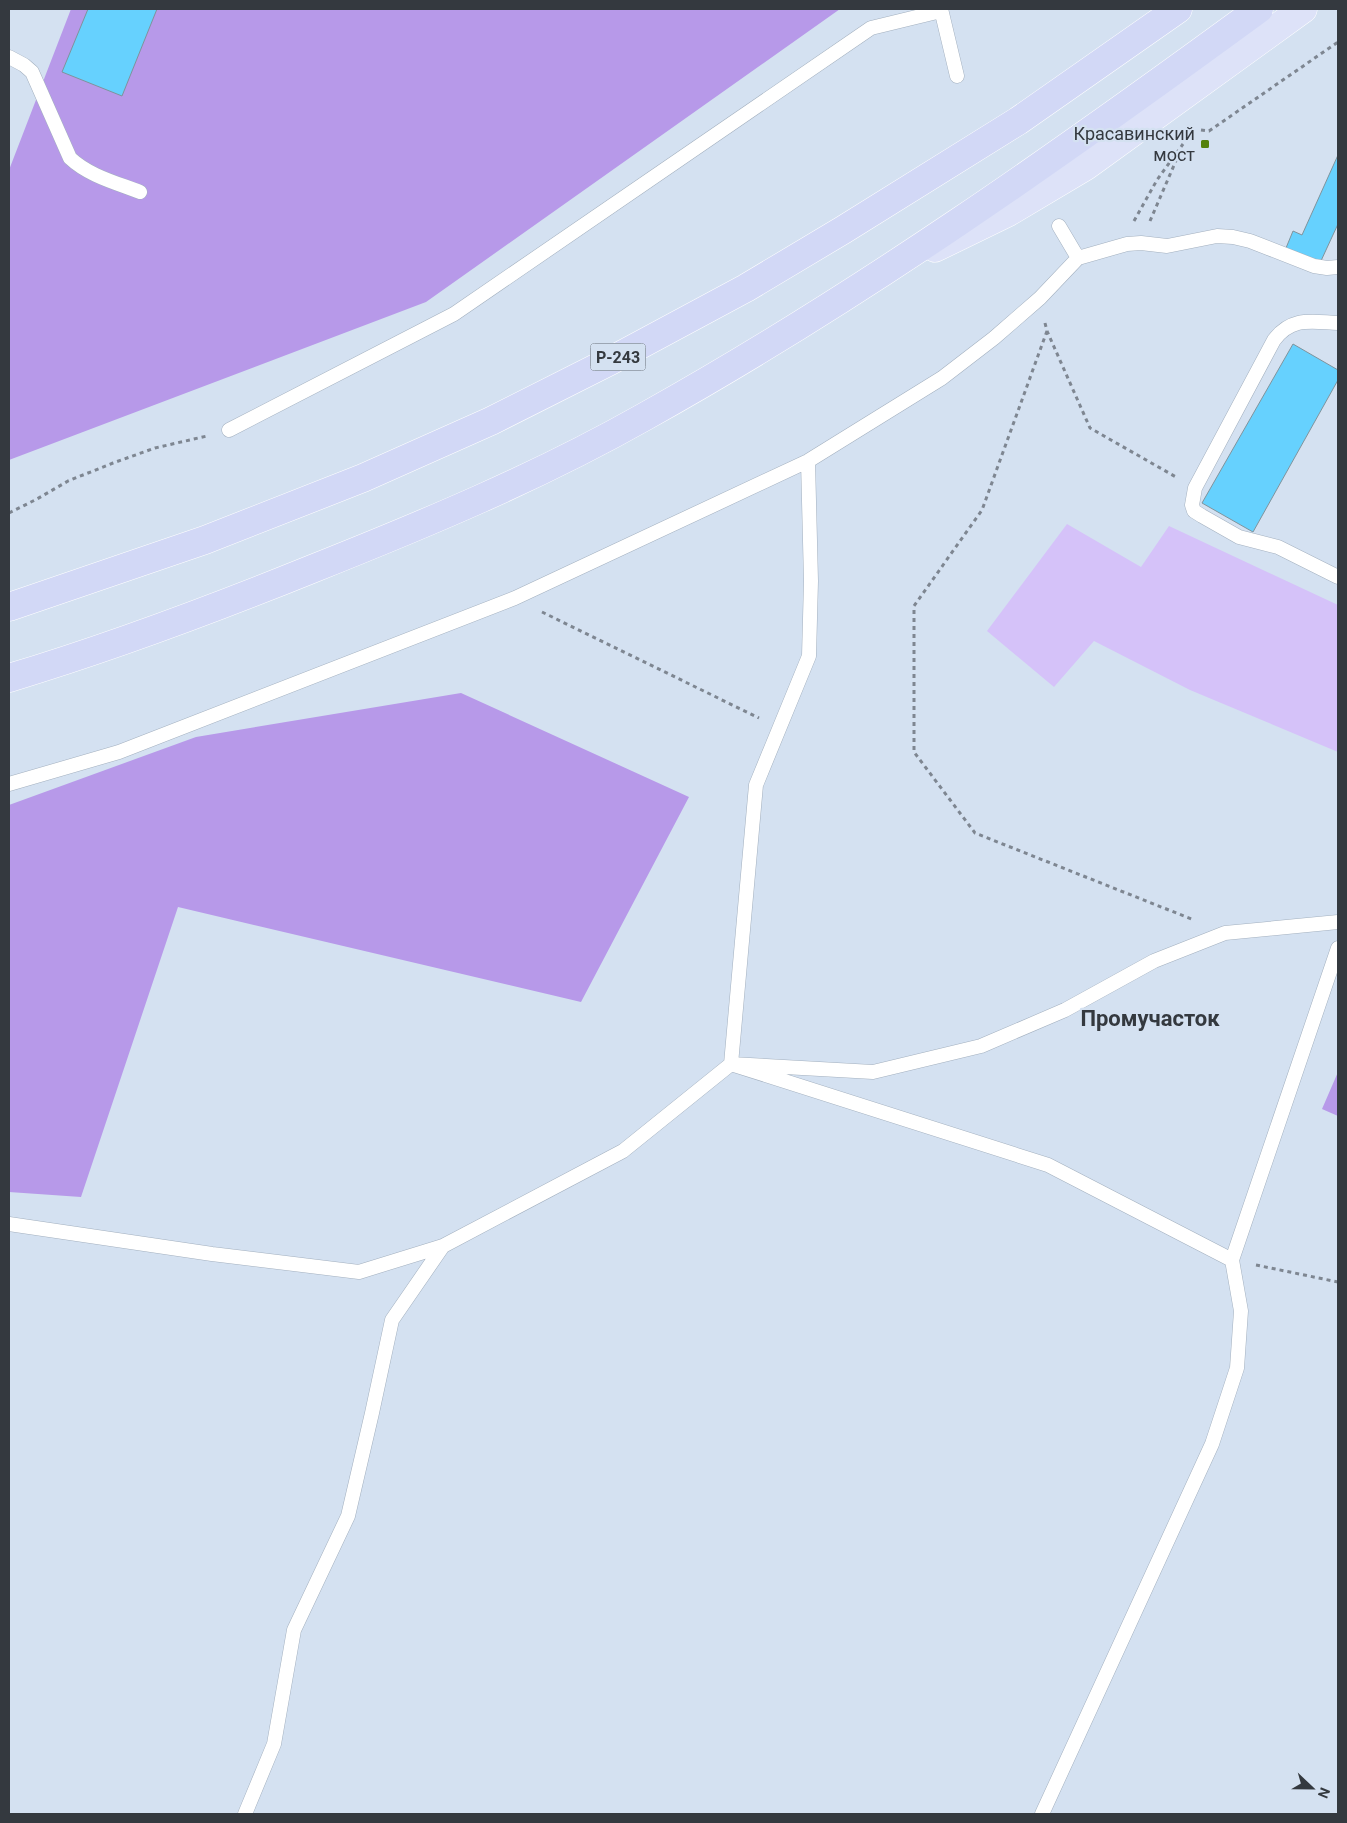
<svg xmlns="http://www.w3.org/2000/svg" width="1347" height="1823" font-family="Roboto,sans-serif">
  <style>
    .green { fill: #d5c2f9 }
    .forest { fill: #b799e9 }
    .building { fill: #66d1fe; stroke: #7f939c }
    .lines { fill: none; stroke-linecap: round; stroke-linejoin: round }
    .service-casing { stroke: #a3b0bf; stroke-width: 15 }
    .primary-casing { stroke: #fff; stroke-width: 29 }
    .trunk-casing { stroke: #fff; stroke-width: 29 }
    .path { stroke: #7e8691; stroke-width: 3; stroke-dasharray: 4 4; stroke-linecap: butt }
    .service { stroke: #fff; stroke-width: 14 }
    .primary { stroke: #dde2f8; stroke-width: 28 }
    .trunk { stroke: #d2d8f6; stroke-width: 28 }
    .poi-dot { fill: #54810c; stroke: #d4e1f1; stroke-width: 2 }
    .labels { text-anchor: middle; stroke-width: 4.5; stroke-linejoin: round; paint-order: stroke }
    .shield { fill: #d4e1f1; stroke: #646b74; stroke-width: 1 }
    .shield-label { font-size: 16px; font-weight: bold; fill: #34393f }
    .poi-label { font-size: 18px; fill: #34393f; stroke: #d4e1f1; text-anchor: end }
    .district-label { font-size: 22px; font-weight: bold; fill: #34393f; stroke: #d4e1f1 }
  </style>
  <rect width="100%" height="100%" fill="#d4e1f1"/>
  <!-- green -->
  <path class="green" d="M1067 524 1141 567 1169 526 1338 605V752L1190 690 1094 641 1054 687 987 631Z"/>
  <!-- forest -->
  <path class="forest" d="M71 9H840L426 302 9 460V170Z
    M461 693 689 797 581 1002 178 907 81 1197 9 1192V805L196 737Z
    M1338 1072V1116L1322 1109Z"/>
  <!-- building -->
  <path class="building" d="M88 9H157L122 96 62 72Z
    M1338 155V224L1320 263 1286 248 1293 231 1302 235Z
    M1293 344 1338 370V380L1253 532 1202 503Z"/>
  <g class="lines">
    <defs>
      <path id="service" d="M941 9 957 76
        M9 57 24 65 32 72 70 158C89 176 117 183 140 192
        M1059 226 1078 258
        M1338 323C1312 322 1292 316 1274 340L1195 488 1192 505 1194 511 1202 516 1239 537 1278 547 1338 577
        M229 430 454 314 871 28 941 11
        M808 461 811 581 809 656 756 785 731 1064 1048 1165 1232 1260
        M9 784 119 752 515 598 808 461 942 378 994 338 1040 298 1078 258 1127 244 1141 243 1167 246 1217 236 1233 237 1250 241 1314 266 1327 268 1338 267
        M9 1224 212 1254 359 1272 443 1246 623 1151 731 1064 873 1072 981 1046 1065 1010 1154 961 1225 933 1338 922
        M245 1814 274 1744 294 1630 348 1516 372 1413 392 1320 443 1246
        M1042 1814 1212 1444 1237 1368 1241 1311 1232 1260 1338 948"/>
      <path id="primary" d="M935 248 1007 213 1086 166 1303 9"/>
      <path id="trunk" d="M9 607 205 540 363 478 491 421 612 360 746 288 843 230 1018 121 1178 9
        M9 678C112 647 213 609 312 569 425 524 538 477 644 417 859 297 1061 154 1259 9"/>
    </defs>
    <!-- service casing -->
    <use href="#service" class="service-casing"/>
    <!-- primary casing -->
    <use href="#primary" class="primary-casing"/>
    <!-- trunk casing -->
    <use href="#trunk" class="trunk-casing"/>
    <!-- path -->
    <path class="path" d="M1201 130 1209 131 1338 42
      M1134 221 1157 180 1183 144
      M1150 221 1181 149
      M1045 323 1047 331 1090 428 1176 477
      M1047 331 982 510 914 606V752L975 833 1194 920
      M9 513 37 499 68 481 113 463 155 448 207 436
      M542 612 759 718
      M1256 1265 1338 1282"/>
    <!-- service -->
    <use href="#service" class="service"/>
    <!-- primary -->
    <use href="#primary" class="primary"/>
    <!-- trunk -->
    <use href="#trunk" class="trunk"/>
  </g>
  <!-- markers -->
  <rect class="poi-dot" x="1200" y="139" width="10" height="10" rx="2.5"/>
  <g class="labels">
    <!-- shield labels -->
    <rect class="shield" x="590.5" y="343.5" width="55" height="27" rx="4"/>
    <g class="shield-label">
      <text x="618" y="363">Р-243</text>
    </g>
    <!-- poi labels -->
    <g class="poi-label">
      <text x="1195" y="140">Красавинский<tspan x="1195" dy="21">мост</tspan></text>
    </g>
    <!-- district labels -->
    <g class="district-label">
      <text x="1150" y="1026">Промучасток</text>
    </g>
  </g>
  <!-- border -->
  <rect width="1347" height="1823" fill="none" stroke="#34393f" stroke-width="20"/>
  <!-- north arrow -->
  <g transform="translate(1312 1788) rotate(112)" stroke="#d4e1f1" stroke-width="4" paint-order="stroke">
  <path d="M0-4L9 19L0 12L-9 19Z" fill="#34393f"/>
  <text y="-8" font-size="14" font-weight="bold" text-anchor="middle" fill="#34393f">N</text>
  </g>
</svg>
